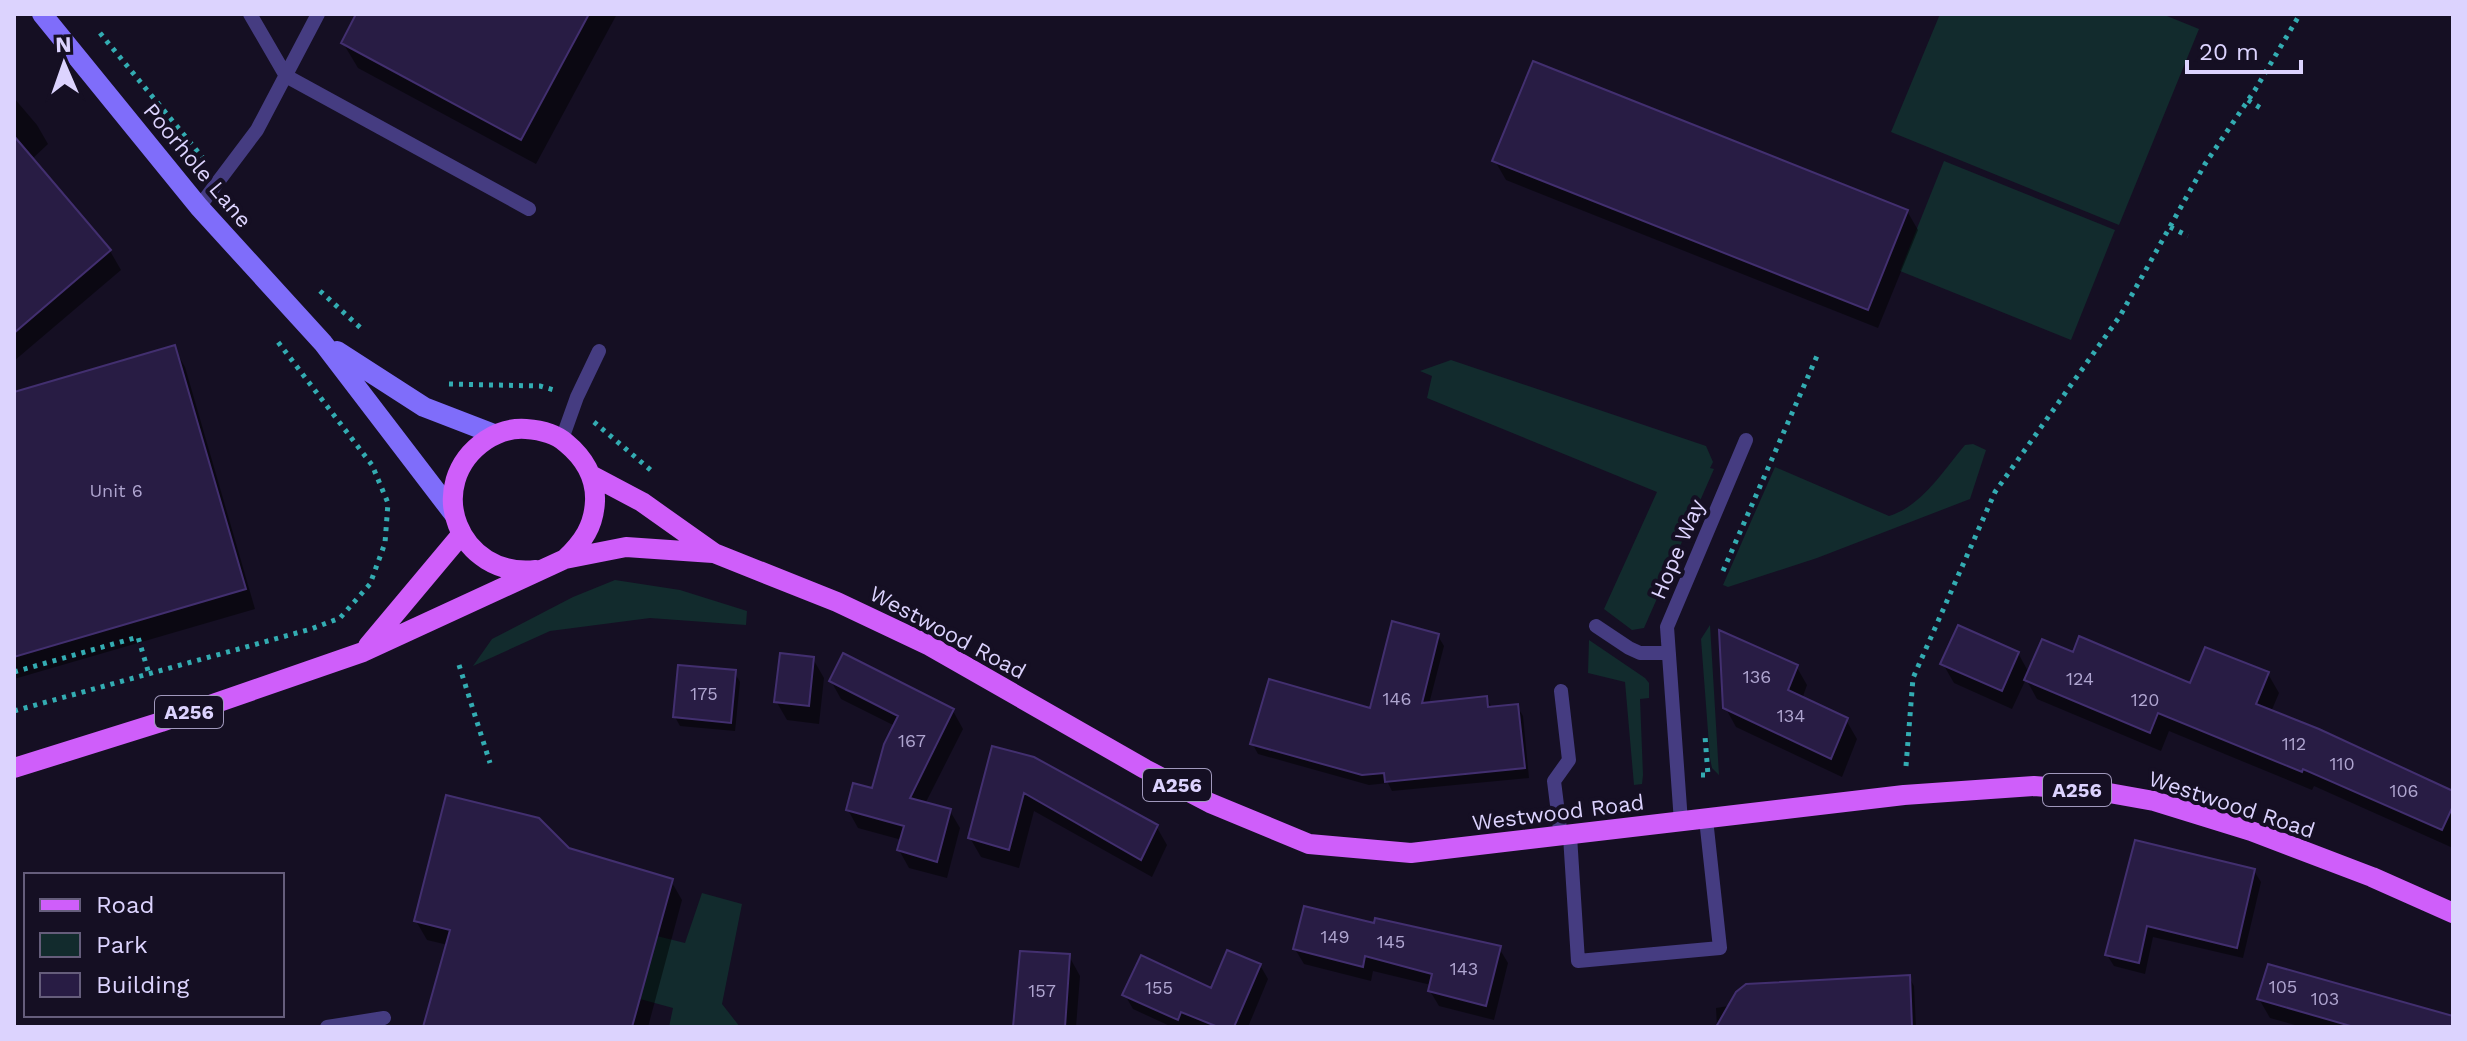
<svg xmlns="http://www.w3.org/2000/svg" width="2467" height="1041" font-family="'Work Sans',sans-serif">
  <style>
    .green { fill: #122b2d }
    .shadow { fill: #0007 }
    .building { fill: #281c44; stroke: #422f6f; stroke-width: 2 }
    .lines { fill: none; stroke-linecap: round; stroke-linejoin: round }
    .path { stroke: #33acb2; stroke-width: 5; stroke-dasharray: 4 6; stroke-linecap: butt }
    .lane { stroke: #453c81; stroke-width: 14 }
    .secondary { stroke: #7f6dfa; stroke-width: 20 }
    .primary { stroke: #cf5efa; stroke-width: 20 }
    .labels { text-anchor: middle; stroke-width: 8; stroke-linejoin: round; paint-order: stroke }
    .number-label { font-size: 18px; fill: #afa5d0 }
    .shield { fill: #150f23; stroke: #a098bc; stroke-width: 2 }
    .shield-label { font-size: 20px; font-weight: bold; fill: #dcd3fe }
    .street-label { font-size: 22px; fill: #dcd3fe; stroke: #150f23 }
  </style>
  <rect width="100%" height="100%" fill="#150f23"/>
  <!-- green -->
  <path class="green" d="M1940 14H2162L2199 29 2119 225 1891 132Z
    M1944 161 2115 230 2071 340 1900 271Z
    M1451 360 1706 446 1713 462 1710 468 1714 469 1644 628 1632 630 1604 609 1657 492 1427 398 1432 376 1420 371Z
    M1973 444 1986 450 1970 499 1817 558 1728 587 1723 585 1775 467 1889 516C1922 506 1943 471 1965 445Z
    M615 580 680 590 747 611 746 625 650 618 550 631 473 666 492 639 573 597Z
    M1710 625 1719 775 1712 768 1710 758 1701 639Z
    M1589 640 1645 678 1649 683V698L1640 699 1643 775 1642 784 1634 785 1625 682 1588 673Z
    M702 893 742 904 722 1004 740 1027H669L673 1008 640 999 657 936 685 943Z"/>
  <!-- shadow -->
  <path class="shadow" d="M359 14H617L536 164 358 68 343 43Z
    M14 98 37 125 48 144 31 160 110 251 121 270 14 361Z
    M1495 161 1907 211 1918 230 1878 328 1506 180Z
    M174 348 185 367 255 609 14 679V394Z
    M1438 636 1444 646 1429 704 1486 698 1493 709 1517 706 1523 716 1529 778 1392 791 1388 783 1369 785 1258 754 1252 743 1371 710Z
    M2018 653 2029 673 2074 654 2191 686 2268 674 2279 693 2271 712 2453 793V848L2314 786 2312 790 2169 731 2161 751 2037 699 2026 679 2012 709 1954 683 1943 664Z
    M813 659 824 678 819 724 787 720 776 701Z
    M1796 666 1807 685 1802 699 1846 720 1857 739 1842 777 1736 727 1725 707Z
    M734 672 740 682 735 731 680 726 675 717Z
    M831 681 953 711 963 729 925 804 950 811 960 828 947 878 909 868 899 850 902 840 858 828 848 810 873 790 895 726 841 699Z
    M994 749 1156 826 1167 845 1152 877 1034 811 1019 868 981 857 970 838Z
    M2136 843 2254 871 2261 882 2243 958 2153 937 2145 974 2114 966 2107 955Z
    M568 850 671 881 682 900 648 1027H427L448 945 427 940 416 921Z
    M1375 926 1499 948 1508 963 1494 1020 1439 1006 1430 991 1431 985 1373 971 1371 981 1304 964 1295 949Z
    M1069 956 1080 976 1076 1027H1015Z
    M1260 965 1268 979 1248 1027H1194L1189 1025 1188 1027H1172L1133 1009 1125 995 1212 990Z
    M1909 977 1914 986 1916 1027H1717L1716 1008Z
    M2259 999 2453 1019V1027H2302L2270 1018Z"/>
  <!-- building -->
  <path class="building" d="M356 14H589L521 140 341 43Z
    M1533 61 1908 210 1868 310 1492 161Z
    M14 136 111 250 14 333Z
    M175 345 246 589 14 657V392Z
    M1392 621 1439 634 1422 703 1487 696 1488 707 1518 704 1525 768 1385 782 1384 773 1362 775 1250 744 1269 679 1370 708Z
    M1958 625 2019 652 2002 691 1940 664Z
    M1719 630 1798 665 1788 690 1848 718 1831 759 1723 708Z
    M2079 636 2190 683 2205 647 2269 672 2256 704 2319 729 2453 791V806L2442 830 2303 769 2302 772 2158 713 2150 733 2024 680 2042 639 2073 652Z
    M780 653 814 657 809 706 774 702Z
    M843 653 954 709 910 798 951 809 937 862 897 850 904 826 846 810 853 783 872 788 884 744 898 716 829 681Z
    M678 665 736 670 731 723 673 717Z
    M992 746 1034 757 1158 825 1141 860 1024 793 1009 850 968 838Z
    M446 795 539 818 569 848 673 879 632 1027H423L450 930 414 921Z
    M2135 840 2255 869 2237 948 2147 926 2139 963 2105 955Z
    M1304 906 1374 923 1375 918 1501 946 1486 1006 1428 991 1432 974 1365 956 1363 967 1293 949Z
    M1227 950 1261 964 1234 1027H1218L1181 1012 1178 1020 1122 995 1141 955 1211 988Z
    M1020 951 1070 954 1065 1027H1013Z
    M2268 964 2453 1016V1027H2354L2257 999Z
    M1910 975 1912 1027H1716L1736 992 1746 984Z"/>
  <g class="lines">
    <!-- path -->
    <path class="path" d="M100 33 203 158
      M2248 100 2262 109
      M2170 227 2188 236
      M320 291 363 330
      M449 384 540 386 554 390
      M594 422 653 472
      M1723 571 1817 356
      M459 665 490 763
      M14 672 138 637 149 674
      M14 711 311 629 340 618 370 584 385 543 388 503 372 465 278 342
      M1906 766 1913 678 1995 492 2120 316 2205 164 2255 90 2300 14
      M1701 775H1708L1705 736"/>
    <!-- lane -->
    <path class="lane" d="M250 14 286 76 529 209
      M199 207 257 130 318 14
      M562 439 577 397 599 351
      M1596 626 1629 648 1640 653H1669
      M1561 691 1569 760 1554 781 1561 837
      M1681 822 1667 627 1746 440
      M1570 836 1578 961 1720 948 1706 819
      M327 1027 384 1018"/>
    <!-- secondary -->
    <path class="secondary" d="M42 14 199 207 323 343 453 513
      M337 351 424 407 494 434"/>
    <!-- primary -->
    <path class="primary" d="M591 475 642 502 714 553 837 602 930 646 1145 769 1210 803 1309 844 1411 853 1904 795 2034 786 2098 791 2154 801 2251 831 2372 877 2453 913
      M536 570C459 579 421 484 486 440 498 432 512 428 526 429 540 430 555 433 566 443 583 457 596 477 595 501 594 526 583 542 565 559
      M368 646 461 535
      M14 768 161 722 363 652 565 559 626 547 713 553"/>
  </g>
  <g class="labels">
    <!-- number labels -->
    <g class="number-label">
      <text x="116" y="497">Unit 6</text>
      <text x="1757" y="683">136</text>
      <text x="2080" y="685">124</text>
      <text x="704" y="700">175</text>
      <text x="1397" y="705">146</text>
      <text x="2145" y="706">120</text>
      <text x="1791" y="722">134</text>
      <text x="912" y="747">167</text>
      <text x="2294" y="750">112</text>
      <text x="2342" y="770">110</text>
      <text x="2404" y="797">106</text>
      <text x="1335" y="943">149</text>
      <text x="1391" y="948">145</text>
      <text x="1464" y="975">143</text>
      <text x="2283" y="993">105</text>
      <text x="1159" y="994">155</text>
      <text x="1042" y="997">157</text>
      <text x="2325" y="1005">103</text>
    </g>
    <!-- shield labels -->
    <g class="shield">
      <rect x="155" y="696" width="68" height="32" rx="6"/>
      <rect x="1143" y="769" width="68" height="32" rx="6"/>
      <rect x="2043" y="774" width="68" height="32" rx="6"/>
    </g>
    <g class="shield-label">
      <text x="189" y="719">A256</text>
      <text x="1177" y="792">A256</text>
      <text x="2077" y="797">A256</text>
    </g>
    <!-- street labels -->
    <g class="street-label">
      <text transform="translate(198 165) rotate(50)" y="8">Poorhole Lane</text>
      <text transform="translate(1677 549) rotate(-67)" y="8">Hope Way</text>
      <text transform="translate(948 632) rotate(28)" y="8">Westwood Road</text>
      <text transform="translate(2232 804) rotate(18)" y="8">Westwood Road</text>
      <text transform="translate(1558 812) rotate(-7)" y="8">Westwood Road</text>
    </g>
  </g>
  <!-- border -->
  <rect width="2467" height="1041" fill="none" stroke="#dcd3fe" stroke-width="32"/>
  <!-- legend -->
  <rect x="24" y="873" width="260" height="144" fill="#150f23" stroke="#655d7b" stroke-width="2"/>
  <rect x="40" y="899" width="40" height="12" fill="#cf5efa" stroke="#655d7b" stroke-width="2"/>
  <text x="96" y="913" font-size="24" fill="#dcd3fe">Road</text>
  <rect x="40" y="933" width="40" height="24" fill="#122b2d" stroke="#655d7b" stroke-width="2"/>
  <text x="96" y="953" font-size="24" fill="#dcd3fe">Park</text>
  <rect x="40" y="973" width="40" height="24" fill="#281c44" stroke="#655d7b" stroke-width="2"/>
  <text x="96" y="993" font-size="24" fill="#dcd3fe">Building</text>
  <!-- north arrow -->
  <g transform="translate(64 64) rotate(358)" stroke="#150f23" stroke-width="6" paint-order="stroke">
  <path d="M0-6L14 30L0 20L-14 30Z" fill="#dcd3fe"/>
  <text y="-12" font-size="22" font-weight="bold" text-anchor="middle" fill="#dcd3fe">N</text>
  </g>
  <!-- scale -->
  <path d="M2187 60v12h114v-12" fill="none" stroke="#dcd3fe" stroke-width="4"/>
  <text x="2199" y="60" font-size="24" fill="#dcd3fe" stroke="#150f23" stroke-width="6" paint-order="stroke">20 m</text>
</svg>
